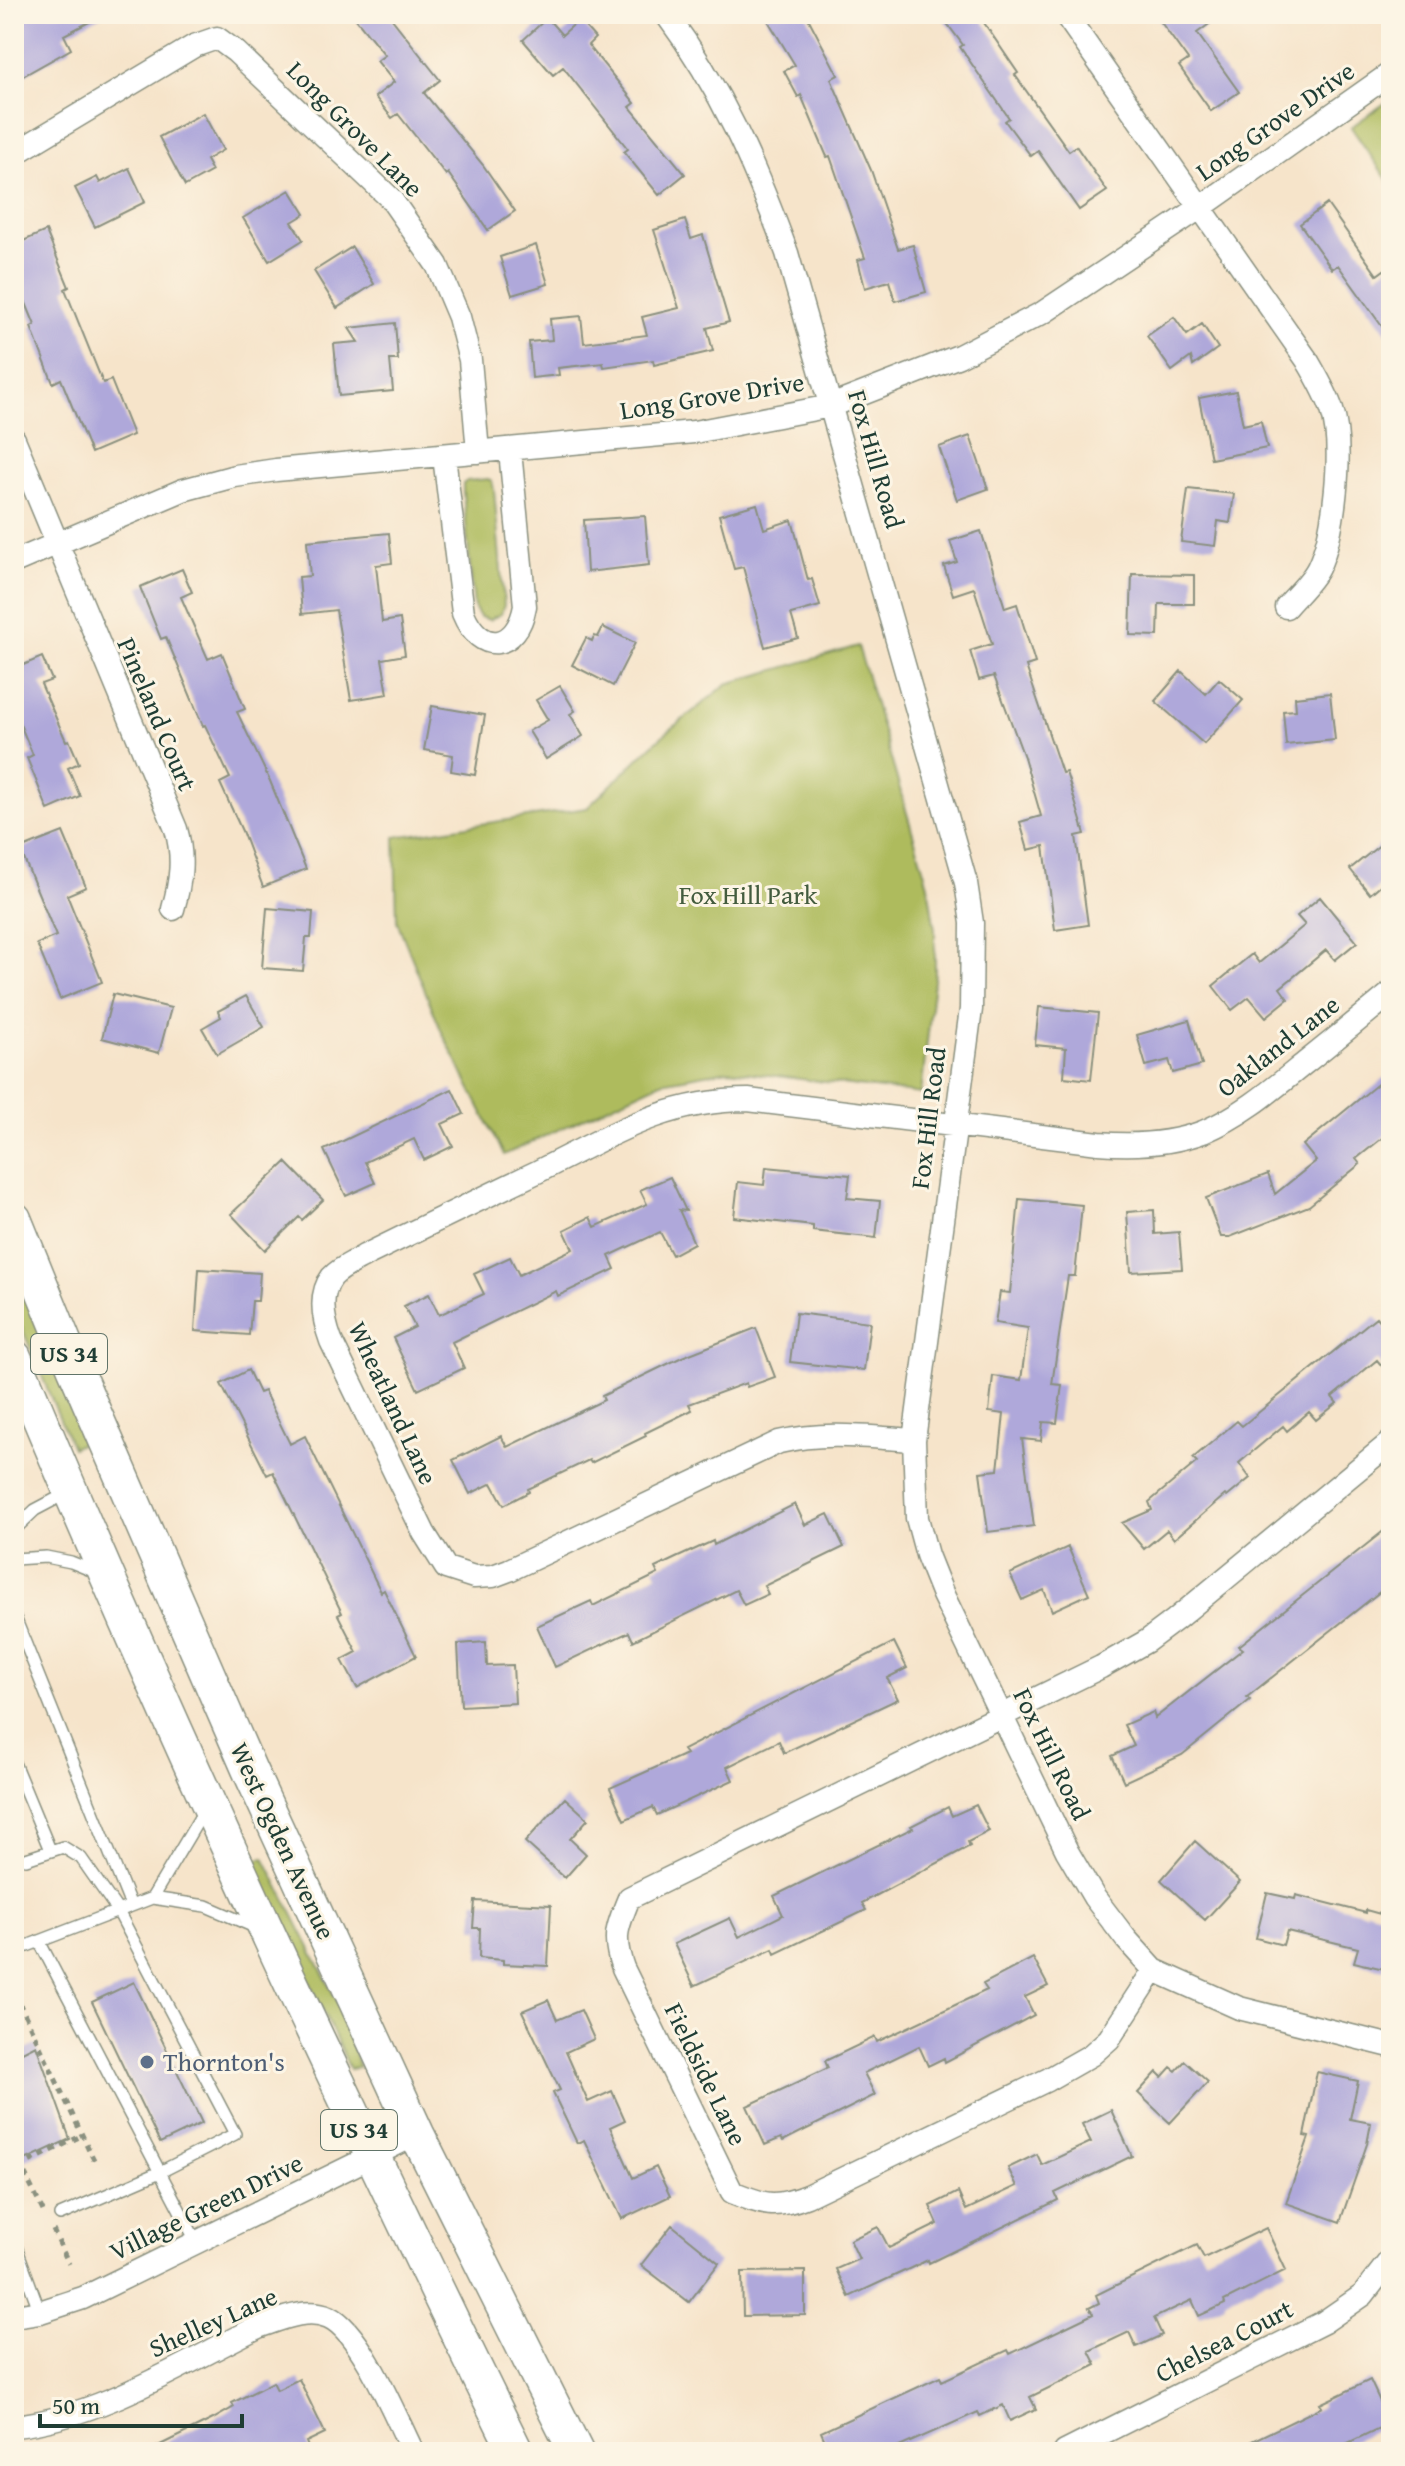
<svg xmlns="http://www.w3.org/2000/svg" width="1405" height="2466" font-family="'Gentium Book Plus',serif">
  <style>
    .green { fill: #aebb5d; stroke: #667c48; stroke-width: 2 }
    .building { fill: #afa8da }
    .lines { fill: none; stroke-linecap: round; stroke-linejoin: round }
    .lane-casing { stroke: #8a907f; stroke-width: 14 }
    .street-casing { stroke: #8a907f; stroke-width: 25 }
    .primary-casing { stroke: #8a907f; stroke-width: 37 }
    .path { stroke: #8a907f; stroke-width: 5; stroke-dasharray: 6 6; stroke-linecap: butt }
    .lane { stroke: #fff; stroke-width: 11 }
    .street { stroke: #fff; stroke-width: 22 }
    .primary { stroke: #fff; stroke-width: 34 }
    .service-dot { fill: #5c6f8a; stroke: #fcf5e5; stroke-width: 3 }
    .labels { text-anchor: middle; stroke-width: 6; stroke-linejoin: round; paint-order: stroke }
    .shield { fill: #fcf5e5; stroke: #617469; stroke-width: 2 }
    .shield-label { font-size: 24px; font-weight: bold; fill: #1f3d34 }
    .street-label { font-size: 26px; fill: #1f3d34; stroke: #fcf5e5 }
    .park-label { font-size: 26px; fill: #435c3e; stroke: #fcf5e5 }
    .service-label { font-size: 26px; fill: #4e5e75; stroke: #fcf5e5; text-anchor: start }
  </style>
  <rect width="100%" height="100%" fill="#fcf5e5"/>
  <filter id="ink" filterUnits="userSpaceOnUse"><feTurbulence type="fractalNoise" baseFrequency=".0125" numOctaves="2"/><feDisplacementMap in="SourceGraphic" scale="16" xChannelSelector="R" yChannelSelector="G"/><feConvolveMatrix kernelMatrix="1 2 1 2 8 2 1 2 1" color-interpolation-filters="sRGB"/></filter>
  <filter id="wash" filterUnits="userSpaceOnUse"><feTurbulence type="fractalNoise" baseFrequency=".006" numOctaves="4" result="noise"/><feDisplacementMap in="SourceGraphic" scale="32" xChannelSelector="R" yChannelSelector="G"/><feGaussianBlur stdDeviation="1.8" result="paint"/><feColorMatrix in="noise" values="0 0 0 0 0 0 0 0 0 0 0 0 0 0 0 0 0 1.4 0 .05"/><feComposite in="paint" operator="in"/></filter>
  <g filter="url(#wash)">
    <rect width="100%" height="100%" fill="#f6e4ca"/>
    <!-- green -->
    <path class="green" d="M1391 99V185L1351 127Z
      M488 479 492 481 494 490 504 605 501 614 489 620 480 617 474 607 463 492V484L467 481Z
      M858 646 928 885 935 930V972L921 1094 728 1070 661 1082 504 1155 441 1030 397 921 395 837 587 808 660 738 727 684Z
      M14 1267 85 1441 72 1448 14 1309Z
      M264 1857 336 1999 359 2067 350 2069 254 1862Z"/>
    <g id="blocks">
      <!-- building -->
      <path class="building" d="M14 14H105L64 35 71 49 14 81Z
        M352 14H388L440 80 424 93 483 165 515 211 488 230 448 173 446 175 398 114 392 118 375 97 394 82 377 61 385 55Z
        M764 14H806L838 75 831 79 871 170 898 249 913 245 926 292 895 301 889 281 865 288 858 260 865 258 830 156 827 157 801 95 798 97 784 71 795 65Z
        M940 14H978L1018 73 1015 75 1069 151 1076 146 1107 191 1079 210 1038 151 1031 156 1005 121 1009 118 960 47 963 45Z
        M1155 14H1223L1197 33 1239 92 1211 111 1179 66 1188 60Z
        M547 18 562 35 579 20 595 38 588 45 635 103 630 107 685 174 659 195 624 152 628 149 563 67 553 75 523 40Z
        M203 113 223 150 206 160 212 171 185 186 159 137Z
        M129 168 145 202 95 227 75 188 97 177 100 183Z
        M290 190 305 214 292 222 303 240 269 261 243 218Z
        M1327 204 1377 275 1391 265V339L1338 265 1332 269 1300 224Z
        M685 220 691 239 703 235 729 322 707 328 713 351 654 365 653 360 604 367 603 363 558 368 559 375 532 378 529 342 552 340 550 319 581 316 584 343 647 335 642 317 679 308 654 230Z
        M46 231 69 287 65 289 103 383 111 380 133 435 91 453 61 379 53 383 31 327 35 325 14 274V245Z
        M536 245 548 284 512 295 500 257Z
        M352 247 374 284 337 308 314 271Z
        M1174 317 1187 335 1202 324 1218 348 1193 366 1191 357 1172 371 1147 336Z
        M395 323 398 360H390L393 391 339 396 334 344 358 342 349 328Z
        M1236 391 1243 425 1261 421 1267 448 1211 459 1199 398Z
        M970 436 988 489 957 500 939 447Z
        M1188 489 1234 494 1230 523 1218 521 1215 546 1181 542Z
        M757 504 764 529 792 520 808 580 812 579 820 606 791 614 798 638 765 647 743 567 734 569 719 515Z
        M645 516 649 565 587 572 584 520Z
        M981 531 1005 608 1017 604 1035 663 1026 666 1062 773 1066 772 1085 834 1076 836 1088 925 1055 930 1044 846 1028 850 1020 822 1041 816 1024 757 994 676 979 680 970 651 992 644 974 588 953 595 944 566 957 562 950 541Z
        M389 533 392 563 376 565 382 622 400 619 405 655 382 659 388 694 351 700 336 610 302 614 299 577 310 576 307 541Z
        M182 569 192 592 181 597 208 659 222 653 245 709 237 712 270 781 306 869 263 887 242 831 220 783 230 778 205 725 203 726 166 637 161 639 140 587Z
        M1132 574 1194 575V604H1159L1158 636 1130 635Z
        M603 627 635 643 613 686 572 665 586 638 592 641 594 636 598 637Z
        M42 657 52 680 41 684 66 741 69 740 79 763 68 768 80 796 48 810 27 758 33 755 14 710V669Z
        M1181 671 1206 694 1219 679 1243 700 1204 744 1155 701Z
        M560 686 575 711 570 714 583 736 546 759 529 731 548 720 536 700Z
        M1330 693 1335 740 1286 745 1283 711 1296 710 1295 697Z
        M432 706 485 715 475 775 451 771 453 755 424 750Z
        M63 832 86 887 67 895 102 982 60 999 37 944 56 936 20 849Z
        M1391 836V876L1370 894 1350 869Z
        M1320 897 1357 942 1335 960 1326 950 1280 988 1288 999 1266 1017 1249 997 1232 1010 1213 986 1252 954 1259 963 1305 925 1297 916Z
        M267 908 313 912 311 938H306L303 971 262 968Z
        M113 994 171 1008 159 1053 102 1038Z
        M246 996 264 1027 217 1054 202 1028 221 1017 218 1011Z
        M1039 1007 1098 1013 1091 1080 1064 1077 1066 1048 1035 1045Z
        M1189 1020 1202 1065 1173 1073 1169 1060 1146 1066 1137 1035Z
        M1391 1073V1131L1356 1159 1360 1164 1309 1206 1230 1237H1221L1206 1198 1268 1174 1275 1194 1316 1161 1303 1145Z
        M452 1089 464 1114 442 1124 453 1146 424 1160 414 1139 365 1162 375 1183 346 1196 324 1150Z
        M286 1162 323 1200 302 1220 299 1217 265 1250 231 1214Z
        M766 1167 850 1175 847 1198 880 1201 876 1238 813 1231V1226L734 1217 738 1182 764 1185Z
        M670 1177 686 1211 679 1210 694 1243 672 1255 660 1232 609 1256 615 1269 558 1296 556 1291 452 1342 464 1368 418 1390 393 1338 415 1327 404 1306 429 1294 439 1315 484 1294 474 1274 510 1257 519 1275 573 1249 564 1230 590 1217 595 1227 647 1204 640 1190Z
        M1019 1199 1082 1205 1075 1276H1068L1052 1384 1062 1385 1057 1423 1043 1422 1041 1441 1022 1439 1034 1526 988 1532 980 1472 998 1470 1004 1414 989 1412 993 1376 1021 1380 1028 1328 995 1323 1000 1292 1010 1293Z
        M1154 1210 1155 1234 1179 1232 1182 1269 1131 1272 1127 1212Z
        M199 1269 260 1273 258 1301H252L249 1335 195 1331Z
        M796 1313 870 1322 864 1370 790 1362Z
        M1376 1317 1391 1335V1377L1377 1360 1332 1397 1337 1403 1316 1420 1309 1412 1287 1431 1283 1426 1239 1463 1250 1478 1227 1497 1225 1495 1174 1539 1167 1530 1144 1549 1122 1523 1152 1510 1149 1502 1197 1462 1193 1458 1237 1421 1242 1426Z
        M756 1328 775 1377 747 1387 746 1383 689 1404 692 1410 645 1433 646 1436 591 1463 589 1460 528 1489 529 1492 504 1505 492 1483 470 1494 453 1460 501 1436 507 1447 604 1400 602 1396 682 1357Z
        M248 1370 259 1393 264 1391 290 1444 305 1436 381 1592 384 1590 416 1656 357 1688 342 1660 357 1652 338 1615 342 1613 273 1472 267 1475 221 1384Z
        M795 1504 805 1525 828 1514 844 1547 764 1586 768 1594 744 1605 736 1590 633 1641 629 1632 555 1667 537 1626 591 1601 593 1606 658 1574 655 1568 676 1558 713 1541 714 1545Z
        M1391 1525V1583L1247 1697 1250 1700 1182 1755 1124 1782 1112 1756 1134 1746 1124 1725 1153 1712 1155 1718 1243 1649 1239 1646Z
        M1068 1547 1089 1594 1052 1611 1044 1590 1022 1600 1010 1574Z
        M486 1642 487 1666 513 1665 515 1703 461 1706 458 1644Z
        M894 1642 907 1668 887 1678 898 1699 784 1753 779 1741 727 1767 733 1780 657 1815 653 1807 624 1820 610 1788 686 1754 683 1750Z
        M565 1798 588 1819 570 1839 586 1854 565 1878 525 1842Z
        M976 1805 989 1831 968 1842 970 1846 862 1903 866 1910 775 1954 773 1949 694 1986 674 1944 730 1918 739 1937 783 1915 774 1896 913 1828 911 1826 948 1807 952 1816Z
        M1195 1841 1240 1882 1205 1920 1161 1880Z
        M1267 1893 1295 1899 1296 1895 1366 1913V1910L1391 1917V1963L1385 1962 1384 1969 1354 1962 1358 1948 1287 1931 1283 1945 1256 1938Z
        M475 1901 551 1905 548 1966 503 1964V1960L479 1958 480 1928H473Z
        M1033 1958 1048 1986 1025 1997 1034 2015 945 2062 944 2058 928 2066 919 2046 864 2073 875 2095 783 2141 781 2138 765 2145 747 2106 828 2068 825 2061 875 2037 877 2042 987 1990 983 1984Z
        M134 1982 202 2123 160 2143 92 2002Z
        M548 2000 557 2020 581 2010 594 2039 566 2052 588 2102 612 2091 625 2120 610 2127 633 2178 656 2167 670 2196 622 2219 584 2140 577 2143 553 2093 560 2090 522 2011Z
        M36 2045 70 2139 23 2161 14 2142V2056Z
        M1185 2061 1208 2082 1170 2123 1138 2093 1157 2072 1162 2077 1171 2067 1176 2071Z
        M1317 2072 1358 2081 1350 2119 1371 2123 1367 2144 1340 2222 1286 2203 1309 2137 1304 2136Z
        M1111 2110 1132 2156 1055 2193 1058 2200 929 2263 928 2260 849 2297 836 2269 859 2259 850 2240 878 2227 889 2248 938 2224 930 2206 958 2192 966 2210 1017 2186 1008 2168 1037 2154 1042 2165 1091 2142 1082 2124Z
        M672 2225 719 2263 689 2302 641 2265Z
        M1266 2228 1286 2270 1224 2301 1225 2304 1199 2316 1192 2300 1154 2318 1162 2335 1136 2347 1129 2332 1089 2351 1096 2365 1030 2397 1036 2409 1010 2421 1003 2405 980 2416 978 2412 888 2452H830L821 2432 940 2377 942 2381 1008 2350 1010 2354 1093 2314 1089 2308 1099 2303 1096 2295 1197 2245 1204 2258Z
        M805 2271V2315L743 2316 742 2272Z
        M299 2379 325 2433 306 2442 310 2452H146L213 2419 234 2407 232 2403 273 2382 277 2390Z
        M1370 2380 1390 2423 1329 2452H1229L1322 2407 1320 2404Z"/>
    </g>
  </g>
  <g filter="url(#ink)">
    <use href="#blocks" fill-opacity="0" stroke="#8a907f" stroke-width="2"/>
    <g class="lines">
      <defs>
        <path id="lane" d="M14 1530 35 1510 69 1492
          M14 1559 46 1557 71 1562 98 1573
          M14 1621 16 1620 131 1906
          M14 1763 50 1850
          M26 1859 63 1847 81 1858 118 1911 235 2134 160 2172 60 2215
          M152 1898 205 1809
          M39 1941 197 2243
          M14 1951 152 1898 206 1906 257 1928
          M14 2241 40 2312"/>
        <path id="street" d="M666 14C722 89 755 166 787 253L966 883 972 923 971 1009 914 1440 917 1518 927 1555 943 1595 1067 1851 1094 1897 1126 1939 1154 1970 1239 2008 1391 2046
          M1065 14 1307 360C1316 376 1326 392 1332 410 1344 447 1335 533 1318 568 1311 582 1296 595 1286 607
          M14 154 194 46 217 38 236 52 391 199 437 265 459 317 470 360 478 452
          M14 439 176 829C184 857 181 881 173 909
          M444 456 463 613C480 655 517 651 525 606L510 451
          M14 562 183 490 235 476 276 470 694 432 831 406 959 356 1044 312 1201 207 1391 73
          M914 1440C868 1437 823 1431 779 1442L509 1570 493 1576 474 1577 446 1568 424 1533 331 1341C324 1322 318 1295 332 1277 340 1268 356 1261 366 1255 423 1227 480 1199 537 1172 610 1136 665 1100 748 1100L1099 1143C1134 1146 1170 1144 1203 1132 1242 1116 1273 1089 1305 1063 1334 1040 1362 1017 1391 993
          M1154 1970 1109 2039 1091 2055 1047 2080 807 2196C774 2209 764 2205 732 2192L623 1968C612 1938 617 1927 629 1898L1101 1667 1147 1641 1175 1620 1391 1442
          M14 2316 40 2312 83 2298 417 2134
          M14 2426C98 2418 182 2364 258 2327 279 2320 307 2307 329 2317 361 2331 397 2420 413 2452
          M1065 2452 1324 2322 1363 2295 1391 2259"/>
        <path id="primary" d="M14 1219 75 1369 249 1769 417 2134 576 2452
          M14 1357C168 1728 339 2091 516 2452"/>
      </defs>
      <!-- lane casing -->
      <use href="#lane" class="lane-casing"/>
      <!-- street casing -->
      <use href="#street" class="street-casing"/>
      <!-- primary casing -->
      <use href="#primary" class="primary-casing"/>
      <!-- path -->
      <path class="path" d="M14 1992 94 2160
        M43 2211 21 2166 83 2135
        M53 2230 69 2264"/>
      <!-- lane -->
      <use href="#lane" class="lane"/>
      <!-- street -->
      <use href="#street" class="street"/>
      <!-- primary -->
      <use href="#primary" class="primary"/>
    </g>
  </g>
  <!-- markers -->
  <circle class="service-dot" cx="147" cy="2062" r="8"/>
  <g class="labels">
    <!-- shield labels -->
    <g class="shield">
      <rect x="31" y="1334" width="76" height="40" rx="6"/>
      <rect x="321" y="2110" width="76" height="40" rx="6"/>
    </g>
    <g class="shield-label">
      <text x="69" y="1362">US 34</text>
      <text x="359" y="2138">US 34</text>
    </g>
    <!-- street labels -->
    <g class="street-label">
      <text transform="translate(1275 121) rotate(-35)" y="9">Long Grove Drive</text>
      <text transform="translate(355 129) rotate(45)" y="9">Long Grove Lane</text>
      <text transform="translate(712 396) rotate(-9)" y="9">Long Grove Drive</text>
      <text transform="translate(876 459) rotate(74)" y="9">Fox Hill Road</text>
      <text transform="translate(157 714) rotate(67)" y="9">Pineland Court</text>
      <text transform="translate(1278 1046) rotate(-38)" y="9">Oakland Lane</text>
      <text transform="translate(928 1118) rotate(-83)" y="9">Fox Hill Road</text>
      <text transform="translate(393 1403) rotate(65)" y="9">Wheatland Lane</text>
      <text transform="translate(1052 1754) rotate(64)" y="9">Fox Hill Road</text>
      <text transform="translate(283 1841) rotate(65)" y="9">West Ogden Avenue</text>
      <text transform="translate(706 2074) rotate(64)" y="9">Fieldside Lane</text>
      <text transform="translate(206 2207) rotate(-26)" y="9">Village Green Drive</text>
      <text transform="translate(213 2322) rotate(-24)" y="9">Shelley Lane</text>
      <text transform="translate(1224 2341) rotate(-27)" y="9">Chelsea Court</text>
    </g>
    <!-- park labels -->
    <g class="park-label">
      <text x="748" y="904">Fox Hill Park</text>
    </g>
    <!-- service labels -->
    <g class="service-label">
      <text x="163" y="2071">Thornton's</text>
    </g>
  </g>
  <!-- margin -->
  <rect width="1405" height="2466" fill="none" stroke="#fcf5e5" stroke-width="48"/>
  <!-- scale -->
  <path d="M40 2414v12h202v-12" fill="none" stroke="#1f3d34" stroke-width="4"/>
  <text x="52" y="2414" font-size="24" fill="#1f3d34" stroke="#fcf5e5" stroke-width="6" paint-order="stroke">50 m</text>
</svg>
